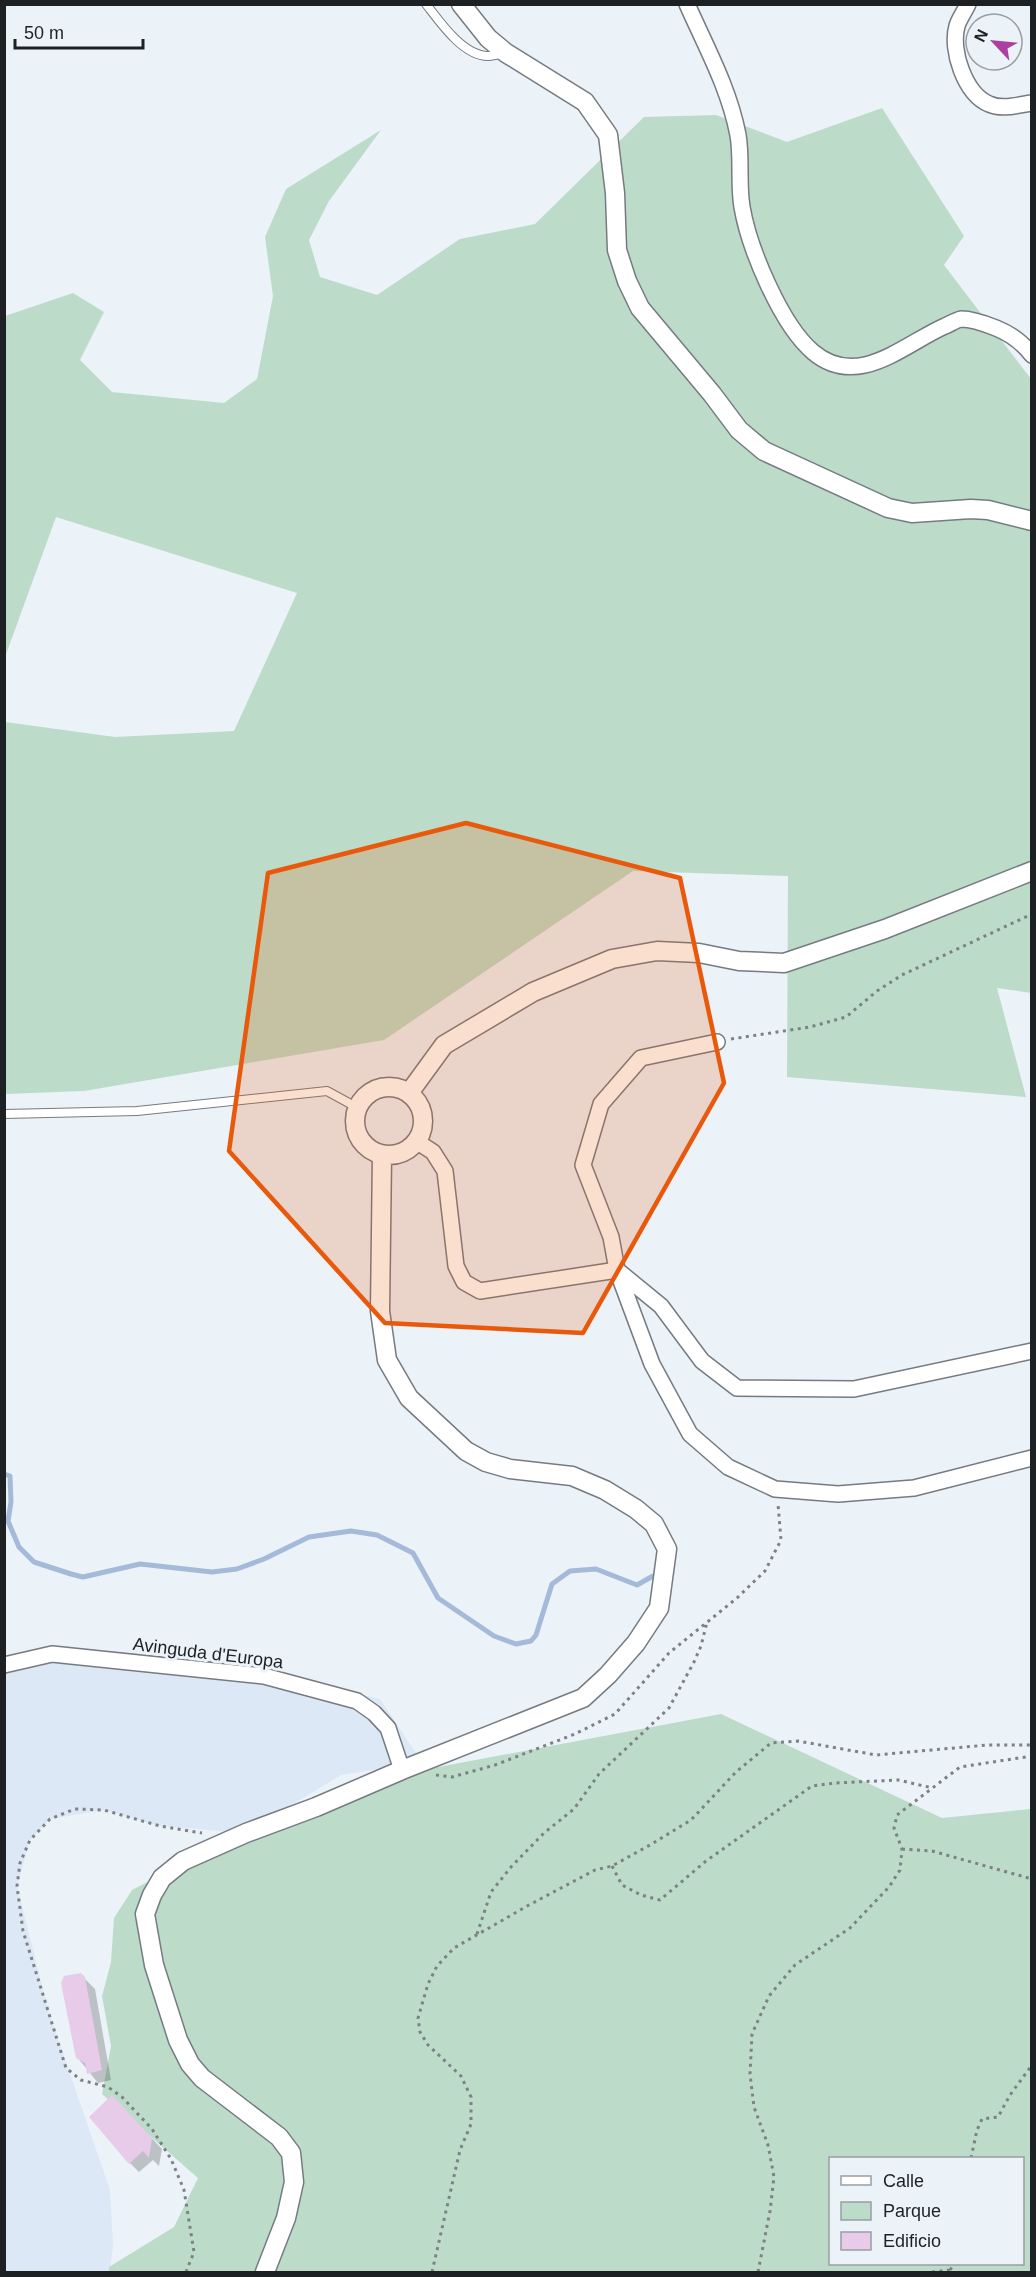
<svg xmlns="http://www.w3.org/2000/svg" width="1036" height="2277" font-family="Arial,sans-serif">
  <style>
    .built { fill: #dce8f5 }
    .green { fill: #bcdcc9; fill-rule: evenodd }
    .shadow { fill: #0003 }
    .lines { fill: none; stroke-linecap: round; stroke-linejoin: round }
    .stream { stroke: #a5bad9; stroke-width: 5 }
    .building { fill: #e8cbe8 }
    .service-casing { stroke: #757b81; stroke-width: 10 }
    .minor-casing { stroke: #757b81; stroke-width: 18 }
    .tertiary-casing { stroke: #757b81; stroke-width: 21 }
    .path { stroke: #7c8185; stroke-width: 3; stroke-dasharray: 3 4.5; stroke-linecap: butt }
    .service { stroke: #fff; stroke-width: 8 }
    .minor { stroke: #fff; stroke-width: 15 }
    .tertiary { stroke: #fff; stroke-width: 18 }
    .marked { fill: #e8590c; fill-opacity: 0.2; stroke: #e8590c; stroke-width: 4.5; stroke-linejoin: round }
    .labels { text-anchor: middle; stroke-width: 6; stroke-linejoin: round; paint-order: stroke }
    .street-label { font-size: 18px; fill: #1e2123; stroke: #ebf2f8 }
  </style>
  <rect width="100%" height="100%" fill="#ebf2f8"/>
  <!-- built -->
  <path class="built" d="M52 1654 208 1659 380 1699 422 1762 341 1775 246 1833 160 1826 104 1810 50 1819 30 1840 17 1886 48 2010 110 2190 113 2245 110 2272H5L4 1665Z"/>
  <!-- green -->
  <path class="green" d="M882 108 964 236 944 265 1031 379V993L997 988 1026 1097 787 1077 788 876 633 871 384 1040 84 1091 5 1094V722L115 737 234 731 297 593 56 517 5 657V316L73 293 104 312 80 360 112 392 224 403 257 379 273 296 265 237 286 189 381 130 329 201 309 240 320 277 377 295 460 239 535 224 644 117 716 115 787 142Z
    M721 1714 942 1818 1031 1809V2272H109V2267L174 2227 198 2178 102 2094 111 2046 102 1996 111 1962 114 1918 132 1890 225 1842 253 1821 348 1784ZM830 2158H1022V2264H830Z"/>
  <!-- shadow -->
  <path class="shadow" d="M81 1975 95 1989 111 2080 98 2083 77 2057Z
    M122 2107 162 2149 159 2166 153 2160 139 2172 129 2162Z"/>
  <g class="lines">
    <!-- stream -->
    <path class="stream" d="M4 1474 10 1476 11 1502 8 1521 19 1547 34 1562 71 1574 83 1577 140 1564 212 1572 237 1569 264 1559 309 1537 351 1531 377 1535 413 1553 438 1598 494 1636 516 1644 531 1641 536 1635 552 1584 570 1571 596 1569 637 1585 653 1576"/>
  </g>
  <!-- building -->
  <path class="building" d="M81 1973 85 1977 102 2070 87 2074 85 2063 76 2058 61 1983 64 1976Z
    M112 2095 152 2138 149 2158 143 2151 129 2164 89 2117Z"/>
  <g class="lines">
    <defs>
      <path id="service" d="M426 4C440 22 463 56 488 56 492 56 498 54 502 54
        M4 1114 137 1111 327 1091 358 1108"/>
      <path id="minor" d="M687 4C706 47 729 88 738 135 742 158 738 184 742 207 749 248 781 325 813 352 858 390 904 344 945 326 950 324 956 320 961 319 973 319 986 324 996 328 1011 334 1022 342 1032 355
        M968 4C965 11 959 19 957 26 950 50 965 94 989 104 1002 110 1018 105 1032 103
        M717 1042 641 1058 601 1104 583 1165 611 1237 617 1270 652 1364 690 1434 728 1467 775 1489 838 1494 914 1488 1032 1458
        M416 1141 433 1152 445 1171 456 1266 464 1282 480 1291 617 1270 661 1306 702 1361 737 1388 854 1389 1032 1351
        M4 1665 52 1654 264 1676 357 1701 374 1713 388 1728 402 1770"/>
      <path id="tertiary" d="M461 4 488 38 506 53 585 102 608 135 615 193 617 250 627 281 640 308 712 394 739 430 764 451 888 508 912 513 971 509 988 510 1032 521
        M355 1121a34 34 0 1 1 68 0a34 34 0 1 1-68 0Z
        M409 1093 444 1045 533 992 612 959 657 951 699 953 739 961 784 963 885 929 1032 871
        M265 2272 286 2218 294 2182 291 2153 279 2137 202 2078 190 2064 178 2040 154 1965 145 1914 152 1895 162 1878 183 1861 246 1833 316 1807 402 1770 583 1698 608 1675 636 1643 659 1608 667 1549 654 1524 636 1509 605 1490 572 1476 510 1469 486 1462 466 1451 409 1398 387 1360 380 1311 382 1155"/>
    </defs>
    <!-- service casing -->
    <use href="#service" class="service-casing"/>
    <!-- minor casing -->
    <use href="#minor" class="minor-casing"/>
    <!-- tertiary casing -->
    <use href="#tertiary" class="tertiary-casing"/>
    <!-- path -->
    <path class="path" d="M731 1039 810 1027 846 1017 877 991 902 975 1032 914
      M436 1775 452 1777 495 1765 575 1734 615 1714 669 1653 737 1598 765 1571 781 1540 778 1504
      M902 1849 932 1851 1032 1879
      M612 1866 622 1885 641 1895 660 1900 706 1861 812 1786 835 1783 898 1780 933 1788
      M477 1934 491 1892 511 1867 544 1833 574 1809 599 1774 669 1708 694 1662 701 1646 707 1622
      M971 2158 977 2130 982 2119 998 2117 1010 2095 1032 2065
      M950 2270 954 2264
      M186 2272 194 2252 184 2190 171 2159 152 2129 122 2097 108 2087 81 2080 66 2068 23 1931 17 1886 20 1863 30 1840 50 1819 75 1809 104 1810 160 1826 202 1833
      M432 2272 460 2150 471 2124V2097L461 2076 428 2045 420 2032 418 2018 428 1984 437 1966 454 1948 529 1905 595 1870 612 1866 650 1845 691 1820 736 1772 771 1743 798 1741 876 1755 987 1745H1032
      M758 2272 770 2211 774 2177 768 2145 754 2107 750 2074 752 2034 769 1996 795 1965 850 1928 889 1887 900 1870 902 1849 894 1828 897 1815 960 1767 1032 1756
      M932 2272 950 2270 952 2272"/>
    <!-- service -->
    <use href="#service" class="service"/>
    <!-- minor -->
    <use href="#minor" class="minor"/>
    <!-- tertiary -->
    <use href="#tertiary" class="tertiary"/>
  </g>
  <!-- marked area -->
  <path class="marked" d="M466 823 680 878 724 1083 583 1333 385 1323 229 1151 268 873Z"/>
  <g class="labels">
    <!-- street labels -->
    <g class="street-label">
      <text transform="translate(208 1653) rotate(7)" y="6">Avinguda d'Europa</text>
    </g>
  </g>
  <!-- border -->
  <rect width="1036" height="2277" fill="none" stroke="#1e2123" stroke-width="12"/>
  <!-- legend -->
  <rect x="829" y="2157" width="195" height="108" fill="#ebf2f8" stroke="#999ea3" stroke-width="1.5"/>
  <rect x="841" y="2176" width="30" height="9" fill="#ffffff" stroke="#999ea3" stroke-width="1.5"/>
  <text x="883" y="2187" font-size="18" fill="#1e2123">Calle</text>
  <rect x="841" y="2202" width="30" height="18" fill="#bcdcc9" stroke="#999ea3" stroke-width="1.5"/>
  <text x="883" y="2217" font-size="18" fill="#1e2123">Parque</text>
  <rect x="841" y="2232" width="30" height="18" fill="#e8cbe8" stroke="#999ea3" stroke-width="1.5"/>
  <text x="883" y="2247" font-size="18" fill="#1e2123">Edificio</text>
  <!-- north arrow -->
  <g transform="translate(994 42) rotate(296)"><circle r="28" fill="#ebf2f8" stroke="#999ea3" stroke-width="1.5"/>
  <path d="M0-4.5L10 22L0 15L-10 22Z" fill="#a940a2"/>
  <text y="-9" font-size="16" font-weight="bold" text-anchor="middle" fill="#1e2123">N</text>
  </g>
  <!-- scale -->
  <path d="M15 39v9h128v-9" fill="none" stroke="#1e2123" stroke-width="3"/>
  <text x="24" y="39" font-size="18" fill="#1e2123" stroke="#ebf2f8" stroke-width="4.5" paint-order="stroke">50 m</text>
</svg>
